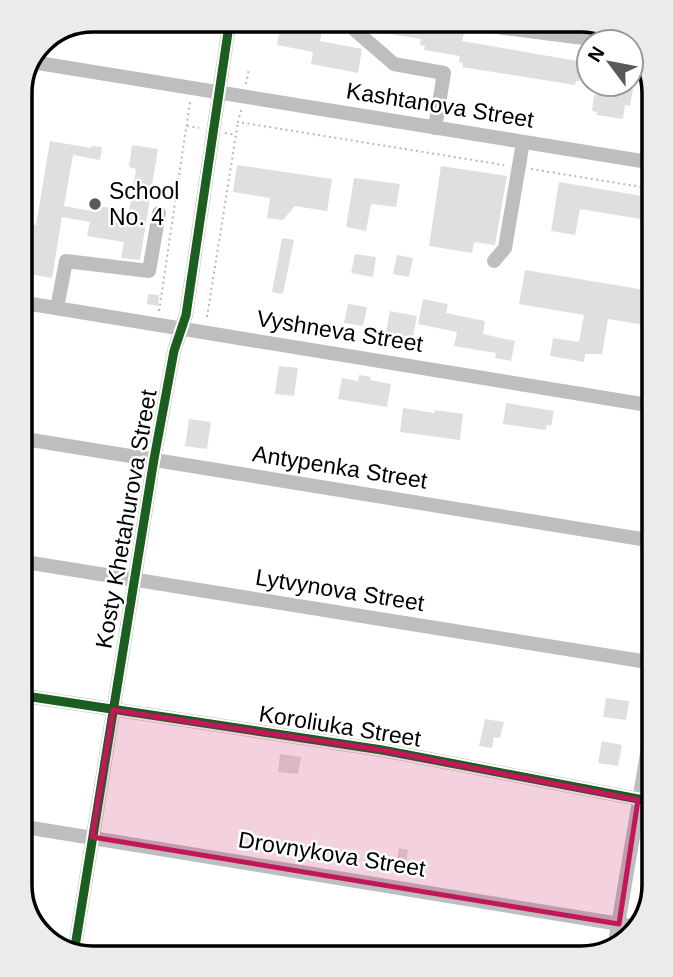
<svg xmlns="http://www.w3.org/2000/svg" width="673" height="977" font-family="Helvetica,sans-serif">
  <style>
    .building { fill: #dfdfdf }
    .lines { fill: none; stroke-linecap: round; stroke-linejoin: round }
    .path { stroke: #b9b9b9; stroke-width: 2; stroke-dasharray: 2 3.5; stroke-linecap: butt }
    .minor { stroke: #bebebe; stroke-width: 14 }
    .cycleway-casing { stroke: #fff; stroke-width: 13 }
    .cycleway { stroke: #1b5e20; stroke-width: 9 }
    .marked { fill: #c2185b; fill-opacity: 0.2; stroke: #c2185b; stroke-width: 5; stroke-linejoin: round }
    .poi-dot { fill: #595959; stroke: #fff; stroke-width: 2.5 }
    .labels { text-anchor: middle; stroke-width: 5; stroke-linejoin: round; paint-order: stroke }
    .street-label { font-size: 23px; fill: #000; stroke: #fff }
    .poi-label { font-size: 23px; fill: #000; stroke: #fff; text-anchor: start }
    .rim { fill: none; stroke: #000; stroke-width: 3.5 }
  </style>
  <rect width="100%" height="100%" fill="#fff"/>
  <!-- building -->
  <path class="building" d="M282 19H304L302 26 322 30 320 41 362 49 358 73 311 64 313 52 277 45Z
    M381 19H423L422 25 464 33 462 41 583 62 580 81H576L575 85 462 67 463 63 459 62 460 56 424 50 425 46 420 45 421 39 384 33 385 29 380 28Z
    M599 28 600 29 622 42H597Z
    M600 84 633 88 630 106 625 105 623 119 596 115 597 112 592 111 594 95H598Z
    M50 141 91 148V146L102 147 100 160 73 155 64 206 91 211 92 205 129 211 136 169 129 167 132 145 158 149 140 260 121 258 124 242 87 236 90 222 62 217 52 278 28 274 31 252 19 250V222L36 225Z
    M237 165 332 179 327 211 295 206 283 220 267 218 270 198 233 192Z
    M441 166 507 176 495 245 474 242 472 253 429 246Z
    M354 178 400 184 396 207 371 204 366 231 346 227Z
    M559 182 654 198 652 221 580 209 575 235 551 231Z
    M282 238 294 240 283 294 272 292Z
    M355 254 376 257 373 277 351 273Z
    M397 255 413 258 409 277 393 274Z
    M525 270 651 291 645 325 608 319 602 354H585L584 362 550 356 553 338 579 342 584 315 519 304Z
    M148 294 159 295 158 306 147 304Z
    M423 299 448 304 446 313 485 321 483 334 515 341 511 361 495 358 496 353 454 346 457 332 418 324Z
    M348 304 367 307 363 326 344 323Z
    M390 311 417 316 412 342 385 337Z
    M279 366 298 368 294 396 275 394Z
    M359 375 371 377 370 380 391 384 387 407 338 399 342 378 358 381Z
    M506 403 554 411 551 426 547 425 546 430 503 424Z
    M403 408 434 413 435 410 463 414 460 440 400 432Z
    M189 419 211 422 207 449 185 446Z
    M606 698 629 701 626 720 603 717Z
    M485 719 504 722 500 738 494 737 492 748 479 746Z
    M602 741 622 745 618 766 598 763Z
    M280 754 301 757 298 774 278 772Z
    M399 848 408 850 405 871 396 870Z"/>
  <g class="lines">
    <!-- path -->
    <path class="path" d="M246 84 249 68
      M241 110 238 122 504 165
      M187 126 199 128
      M225 133 236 135
      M531 169 654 189
      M159 311 190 102
      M207 317 238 122"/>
    <!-- minor -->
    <path class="minor" d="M342 19 394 64 444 73 435 128
      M465 23 584 38 586 20
      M32 62 654 163
      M19 163 26 164
      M494 261 505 248 523 142
      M19 302 654 406
      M57 308 66 261 149 271 159 213
      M19 438 654 541
      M19 561 654 663
      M19 695 382 750 654 802
      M19 826 638 927
      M614 949 654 712
      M74 953 154 459 174 351 186 315 230 19"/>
    <defs>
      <path id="cycleway" d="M19 695 382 750 654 802
        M74 953 154 459 174 351 186 315 230 19"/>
    </defs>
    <!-- cycleway casing -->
    <use href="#cycleway" class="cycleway-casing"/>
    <!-- cycleway -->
    <use href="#cycleway" class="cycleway"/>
  </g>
  <!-- marked area -->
  <path class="marked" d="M113 710 382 750 638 800 619 924 92 837Z"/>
  <!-- markers -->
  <circle class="poi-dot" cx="95" cy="204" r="7"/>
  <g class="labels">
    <!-- street labels -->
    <g class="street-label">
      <text transform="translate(440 105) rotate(9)" y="8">Kashtanova Street</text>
      <text transform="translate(340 331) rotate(9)" y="8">Vyshneva Street</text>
      <text transform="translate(340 467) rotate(9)" y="8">Antypenka Street</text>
      <text transform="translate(126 519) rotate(-80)" y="8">Kosty Khetahurova Street</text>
      <text transform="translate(340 590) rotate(9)" y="8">Lytvynova Street</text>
      <text transform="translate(340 726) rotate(9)" y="8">Koroliuka Street</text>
      <text transform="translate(332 854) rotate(9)" y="8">Drovnykova Street</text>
    </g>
    <!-- poi labels -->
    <g class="poi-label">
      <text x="109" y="199">School<tspan x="109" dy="26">No. 4</tspan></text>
    </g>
  </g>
  <!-- crop -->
  <path d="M0 0H673V977H0ZM93 32H581A61 61 0 0 1 642 93V885A61 61 0 0 1 581 946H93A61 61 0 0 1 32 885V93A61 61 0 0 1 93 32Z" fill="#ebebeb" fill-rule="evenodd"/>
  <path class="rim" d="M93 32H581A61 61 0 0 1 642 93V885A61 61 0 0 1 581 946H93A61 61 0 0 1 32 885V93A61 61 0 0 1 93 32Z"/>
  <!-- north arrow -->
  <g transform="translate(610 63) rotate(302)"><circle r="33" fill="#ffffff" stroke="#999999" stroke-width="2"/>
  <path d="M0-5L12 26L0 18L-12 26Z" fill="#595959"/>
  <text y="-10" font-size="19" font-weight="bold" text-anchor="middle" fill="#000000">N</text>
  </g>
</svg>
